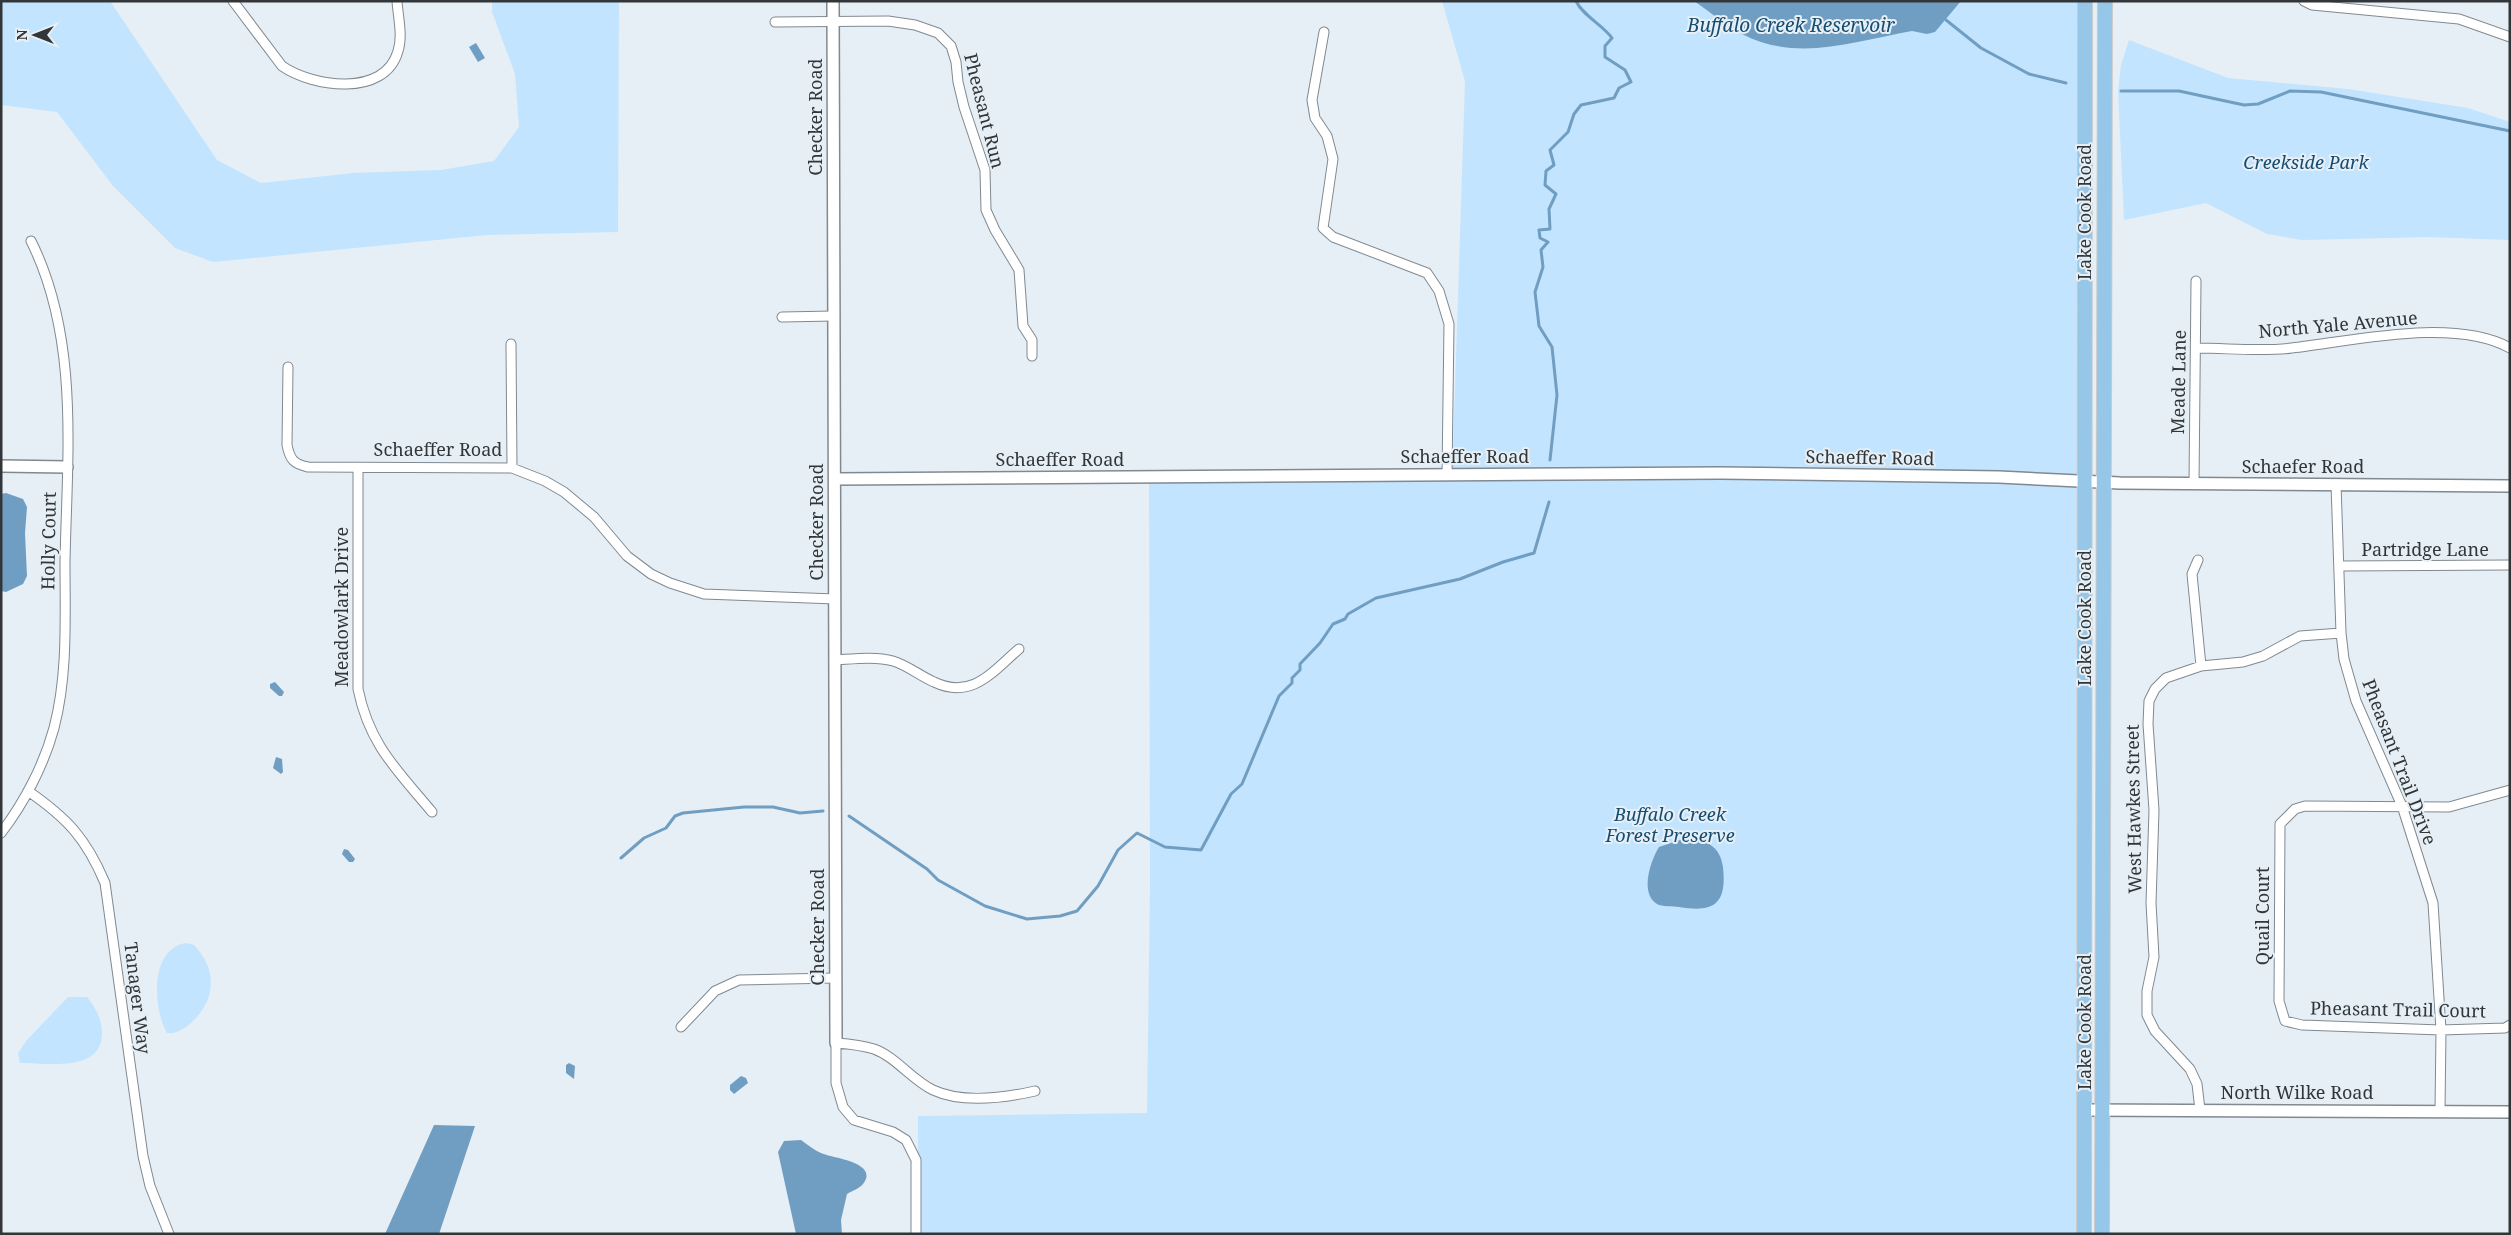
<svg xmlns="http://www.w3.org/2000/svg" width="2511" height="1235" font-family="'Noto Serif',serif">
  <style>
    .green { fill: #c3e4fe }
    .water { fill: #709ec2 }
    .lines { fill: none; stroke-linecap: round; stroke-linejoin: round }
    .stream { stroke: #709ec2; stroke-width: 3 }
    .minor-casing { stroke: #818990; stroke-width: 11 }
    .tertiary-casing { stroke: #818990; stroke-width: 14 }
    .primary-casing { stroke: #cacbcb; stroke-width: 16 }
    .minor { stroke: #fff; stroke-width: 9 }
    .tertiary { stroke: #fff; stroke-width: 11 }
    .primary { stroke: #96c6e8; stroke-width: 14 }
    .labels { text-anchor: middle; stroke-width: 4; stroke-linejoin: round; paint-order: stroke }
    .street-label { font-size: 18px; fill: #323638; stroke: #e6eff6 }
    .park-label { font-size: 18px; font-style: italic; fill: #154c70; stroke: #e6eff6 }
    .water-label { font-size: 19px; font-style: italic; fill: #164d71; stroke: #e6eff6 }
  </style>
  <rect width="100%" height="100%" fill="#e6eff6"/>
  <!-- green -->
  <path class="green" d="M1 1H110L217 160 261 183 353 173 441 170 494 161 519 127 515 74 492 12V1H619L618 232 487 235 213 262 175 248 113 186 57 112 1 105Z
    M1442 1H2077L2076 1234H918V1116L1147 1113 1150 884 1149 483 1452 481 1465 81Z
    M2129 40 2228 78 2348 89 2468 108 2510 122V240L2429 237 2302 240 2267 234 2206 203 2124 220 2118 91 2121 65Z
    M186 943 194 945C218 970 216 1000 191 1023 184 1029 177 1034 167 1033 153 1009 149 949 186 943Z
    M68 997H87C95 1006 102 1020 102 1032 103 1073 48 1063 20 1063L18 1053 26 1041Z"/>
  <!-- water -->
  <path class="water" d="M1694 1H1961L1935 32 1927 34 1912 31C1855 41 1797 63 1742 34 1726 25 1710 12 1694 1Z
    M476 43 485 58 478 62 469 47Z
    M6 493 23 499 27 507 25 533 27 576 23 584 6 592 1 591V494Z
    M275 682 284 692 282 696H279L270 688V684Z
    M276 757 282 759 283 772 281 774 273 768Z
    M1689 837C1708 842 1720 846 1723 867 1727 904 1714 913 1679 907 1673 906 1662 907 1657 904 1639 893 1651 860 1659 847Z
    M344 849 348 850 355 859 353 862H349L342 854Z
    M569 1063 575 1066 574 1079 566 1073V1065Z
    M741 1076 746 1078 748 1083 734 1094 730 1090V1085Z
    M434 1125 475 1126 439 1234H385Z
    M801 1140C808 1145 814 1150 821 1153 831 1158 880 1162 863 1184 860 1188 852 1191 847 1194L841 1220 842 1234H796L778 1152 784 1141Z"/>
  <g class="lines">
    <!-- stream -->
    <path class="stream" d="M1946 20 1981 48 2029 74 2066 83
      M2121 91H2179L2244 105 2258 104 2290 91 2321 92 2510 131
      M1550 460 1557 395 1552 347 1539 326 1535 292 1543 267 1541 250 1548 242 1540 238 1539 230 1550 229 1549 209 1556 194 1545 185 1546 171 1554 165 1550 150 1568 132 1574 114 1581 105 1614 98 1619 88 1631 82 1625 70 1605 57V46L1612 38C1602 24 1583 16 1576 1
      M849 816 927 869 938 880 985 906 1027 919 1060 916 1077 911 1098 886 1118 850 1137 833 1165 847 1201 850 1231 794 1242 784 1279 696 1292 683V678L1300 670V664L1320 643 1333 624 1345 619 1348 614 1376 598 1460 579 1503 562 1534 553 1549 502
      M621 858 644 838 666 828 675 816 683 813 744 807H773L800 813 823 811"/>
    <defs>
      <path id="minor" d="M233 1 282 66C312 87 385 98 398 51 403 36 398 17 397 1
        M2304 1 2312 5 2459 19 2510 37
        M775 22 888 21 915 25 938 33 951 46 956 62 958 82 964 107 985 170 986 210 995 230 1019 270 1023 326 1032 340V356
        M1324 32 1312 100 1315 118 1327 136 1333 159 1323 228 1333 237 1427 273 1439 291 1449 324 1447 475
        M782 317 834 316
        M511 344 512 468
        M2197 348C2228 348 2261 352 2292 348 2353 341 2454 317 2510 348
        M288 367 287 445C290 460 294 464 308 467L512 468 545 481 564 492 594 517 627 556 651 574 670 583 704 594 835 599
        M358 468V689C369 744 397 770 432 812
        M2194 484 2196 281
        M2336 484 2341 633 2344 659 2356 701 2402 806 2433 903 2441 1030 2440 1111
        M2198 560 2192 574 2201 666
        M2340 566 2510 565
        M835 660C853 659 875 656 893 661 907 665 920 676 934 682 972 700 992 672 1019 649
        M2510 790 2449 807 2305 806 2295 809 2280 824 2279 1001 2285 1021 2302 1025 2441 1030 2505 1028 2510 1025
        M28 791C67 818 86 838 105 883L143 1156 150 1186 169 1234
        M1 833C24 803 44 765 54 728 68 675 65 617 65 562 67 456 80 339 31 241
        M681 1027 715 991 739 980 836 978
        M2200 1110 2197 1084 2190 1069 2155 1031 2147 1015V991L2154 957 2151 903 2154 810 2148 724 2149 701 2155 689 2166 678 2201 666 2243 662 2263 656 2300 636 2341 633
        M916 1234V1160L906 1140 893 1132 854 1120 843 1107 836 1083V1043C849 1044 861 1045 874 1049 896 1057 912 1080 933 1090 963 1104 1004 1098 1035 1091"/>
      <path id="tertiary" d="M833 1 836 1043
        M1 466 67 467
        M835 479 1720 473 1999 477 2120 483 2510 486
        M2084 1110 2510 1112"/>
      <path id="primary" d="M2084 1234 2085 1
        M2102 1234 2105 1"/>
    </defs>
    <!-- minor casing -->
    <use href="#minor" class="minor-casing"/>
    <!-- tertiary casing -->
    <use href="#tertiary" class="tertiary-casing"/>
    <!-- primary casing -->
    <use href="#primary" class="primary-casing"/>
    <!-- minor -->
    <use href="#minor" class="minor"/>
    <!-- tertiary -->
    <use href="#tertiary" class="tertiary"/>
    <!-- primary -->
    <use href="#primary" class="primary"/>
  </g>
  <g class="labels">
    <!-- street labels -->
    <g class="street-label">
      <text transform="translate(984 111) rotate(76)" y="6">Pheasant Run</text>
      <text transform="translate(816 117) rotate(-90)" y="6">Checker Road</text>
      <text transform="translate(2085 212) rotate(-90)" y="6">Lake Cook Road</text>
      <text transform="translate(2338 325) rotate(-5)" y="6">North Yale Avenue</text>
      <text transform="translate(2179 382) rotate(-89)" y="6">Meade Lane</text>
      <text x="438" y="456">Schaeffer Road</text>
      <text x="1465" y="463">Schaeffer Road</text>
      <text transform="translate(1870 458) rotate(1)" y="6">Schaeffer Road</text>
      <text x="1060" y="466">Schaeffer Road</text>
      <text x="2303" y="473">Schaefer Road</text>
      <text transform="translate(817 522) rotate(-90)" y="6">Checker Road</text>
      <text transform="translate(49 541) rotate(-89)" y="6">Holly Court</text>
      <text x="2425" y="556">Partridge Lane</text>
      <text transform="translate(342 607) rotate(-90)" y="6">Meadowlark Drive</text>
      <text transform="translate(2085 618) rotate(-90)" y="6">Lake Cook Road</text>
      <text transform="translate(2399 762) rotate(69)" y="6">Pheasant Trail Drive</text>
      <text transform="translate(2134 809) rotate(-91)" y="6">West Hawkes Street</text>
      <text transform="translate(2263 916) rotate(-90)" y="6">Quail Court</text>
      <text transform="translate(818 927) rotate(-90)" y="6">Checker Road</text>
      <text transform="translate(137 998) rotate(83)" y="6">Tanager Way</text>
      <text transform="translate(2398 1010) rotate(1)" y="6">Pheasant Trail Court</text>
      <text transform="translate(2085 1022) rotate(-90)" y="6">Lake Cook Road</text>
      <text x="2297" y="1099">North Wilke Road</text>
    </g>
    <!-- park labels -->
    <g class="park-label">
      <text x="2306" y="169">Creekside Park</text>
      <text x="1670" y="821">Buffalo Creek<tspan x="1670" dy="21">Forest Preserve</tspan></text>
    </g>
    <!-- water labels -->
    <g class="water-label">
      <text x="1791" y="32">Buffalo Creek Reservoir</text>
    </g>
  </g>
  <!-- border -->
  <rect width="2511" height="1235" fill="none" stroke="#323638" stroke-width="5"/>
  <!-- north arrow -->
  <g transform="translate(35 35) rotate(270)" stroke="#e6eff6" stroke-width="4" paint-order="stroke">
  <path d="M0-4L9 19L0 12L-9 19Z" fill="#323638"/>
  <text y="-8" font-size="14" font-weight="bold" text-anchor="middle" fill="#323638">N</text>
  </g>
</svg>
